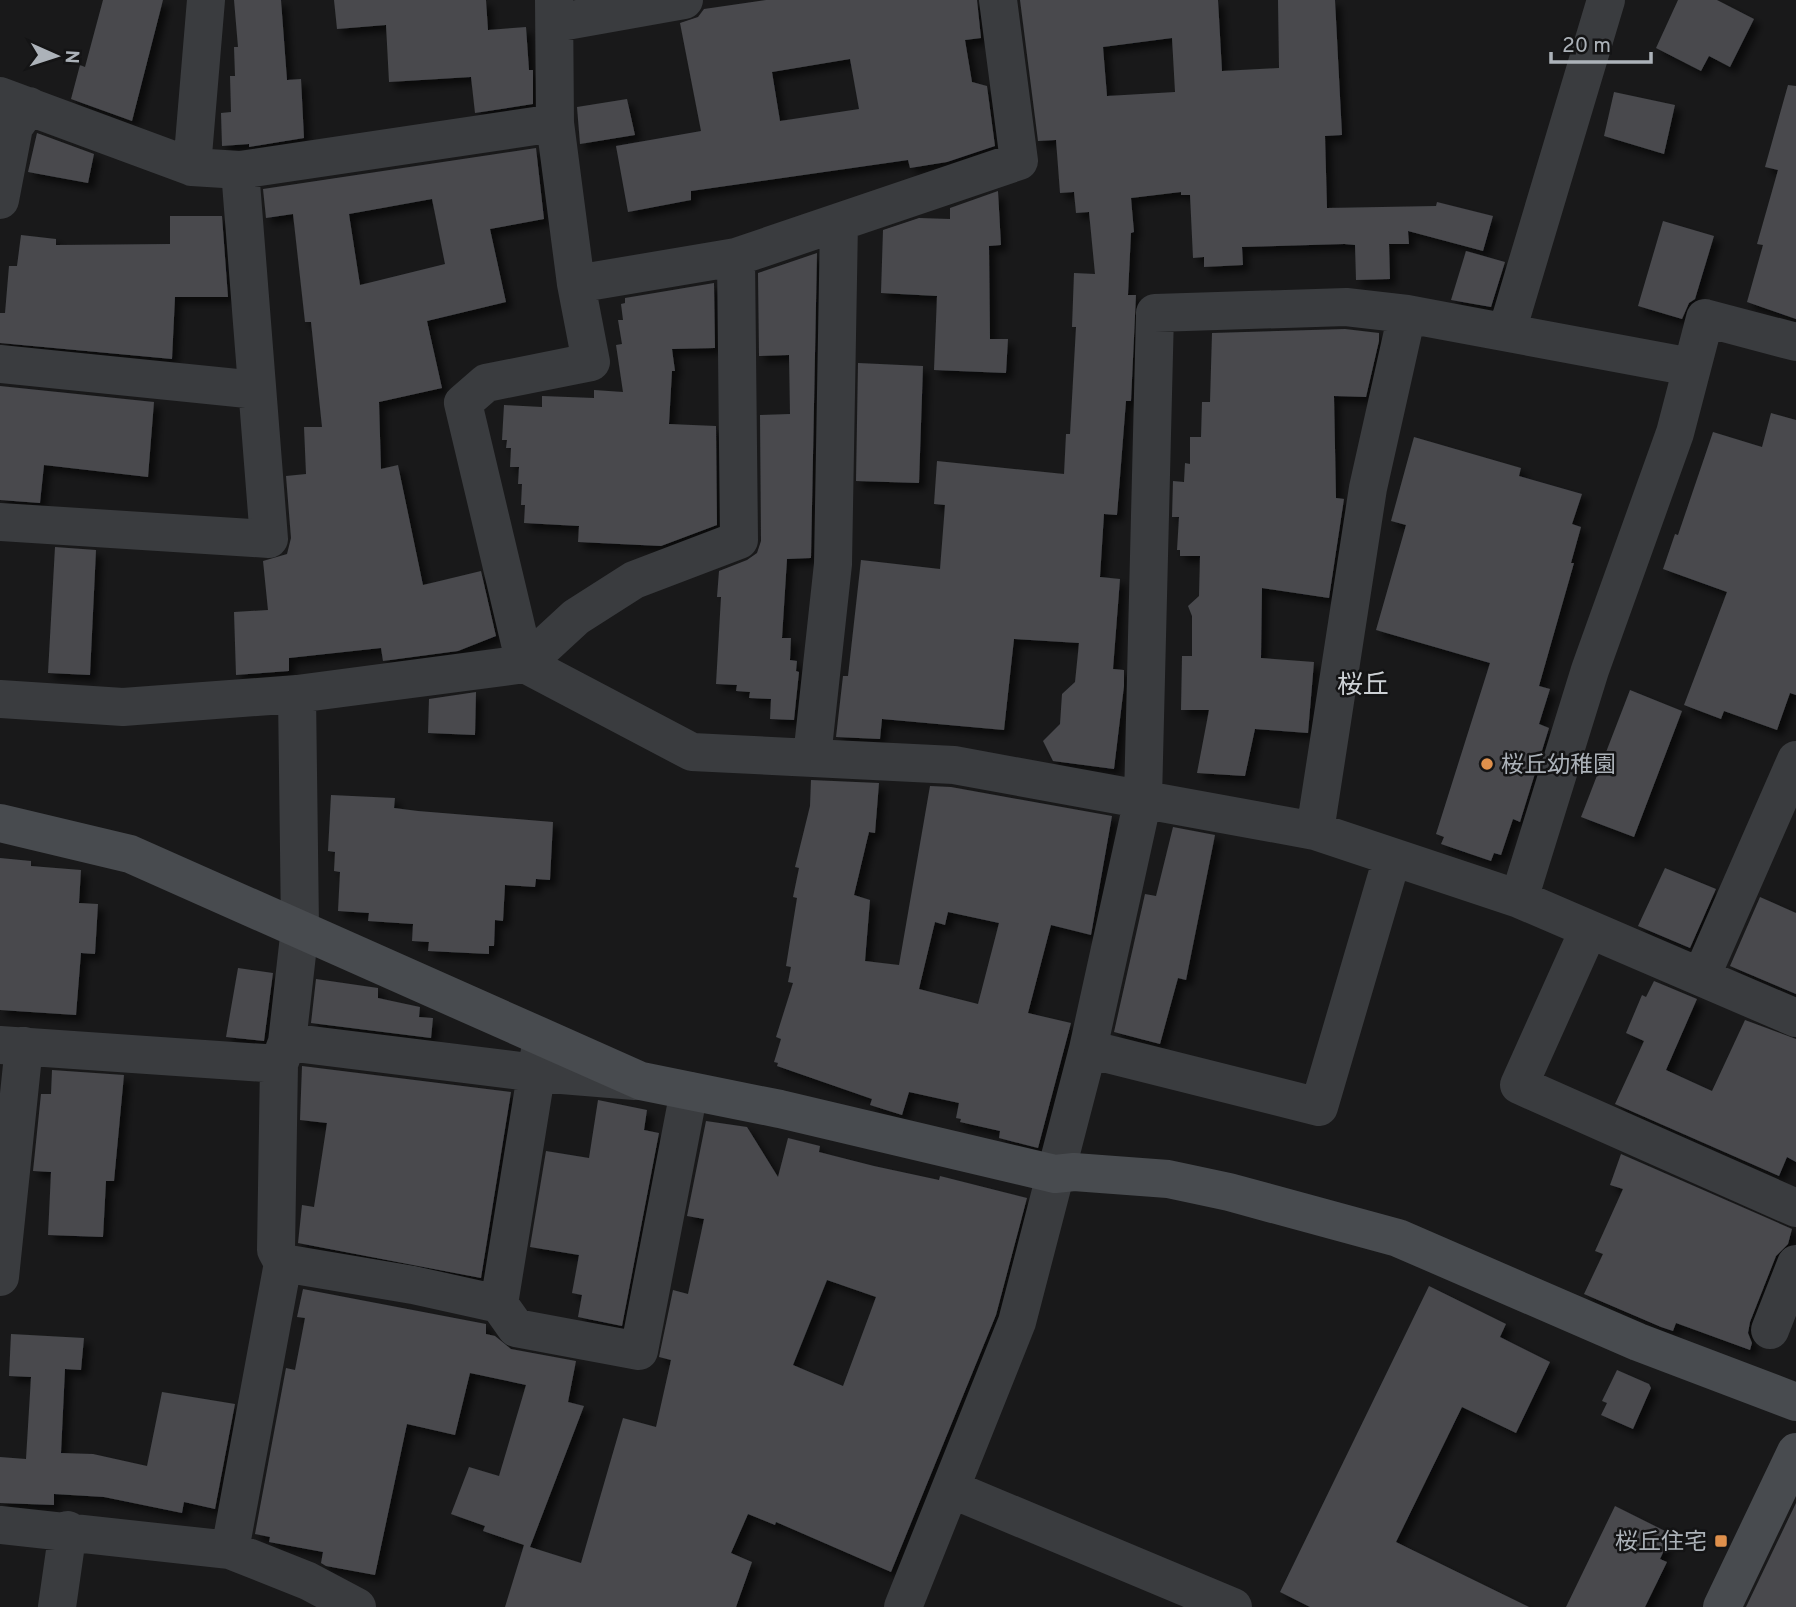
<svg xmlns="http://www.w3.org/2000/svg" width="1796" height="1607" font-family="Overpass,'Noto Sans JP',sans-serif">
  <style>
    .building { fill: #48494d; fill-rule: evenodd; filter: url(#shadow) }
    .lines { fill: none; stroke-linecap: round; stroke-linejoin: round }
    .street { stroke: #3a3c3f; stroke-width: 38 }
    .secondary { stroke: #484b4f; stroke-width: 38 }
    .poi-dot { fill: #df904c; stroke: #141415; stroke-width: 2.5 }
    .labels { text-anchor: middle; stroke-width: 5; stroke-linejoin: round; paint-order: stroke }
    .poi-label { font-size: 23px; fill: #acb2b9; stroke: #141415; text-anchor: start }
    .quarter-label { font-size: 26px; fill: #cdd1d5; stroke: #141415 }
  </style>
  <defs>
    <filter id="shadow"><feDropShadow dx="6" dy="6" stdDeviation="3.5" flood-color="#0009"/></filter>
  </defs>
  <rect width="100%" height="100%" fill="#19191a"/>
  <!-- building -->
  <path class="building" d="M103 0H163L132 121 71 99 80 65 85 67Z
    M234 0H281L287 80 301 79 304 138 249 147V144L222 146 221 113 231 112 230 76H235L234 47H238Z
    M334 0H486L488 30 526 27 529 70H533V104L475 113 471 77 389 82 386 25 337 29Z
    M766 0H977L981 38 965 40 972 82 987 86 995 146 947 162 910 168 908 160 691 191V200L628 212 616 146 701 131 680 23 698 17 704 9ZM850 59 859 109 780 121 772 72Z
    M1020 0H1218L1222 71 1279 68 1278 0H1335L1342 135 1325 136 1327 208 1436 206 1437 202 1493 216 1483 251 1408 231 1409 244H1389L1390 279 1356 280 1355 245 1344 244 1242 247 1243 265 1204 267V257L1193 258 1190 195H1181V192L1131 198 1134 232 1131 233 1128 295H1136L1131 401H1126L1117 515 1104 514 1100 577 1120 579 1113 669 1124 670V686L1114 769 1053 761 1043 741 1060 724 1062 694 1075 682 1079 643 1014 639 1004 730 882 719 880 739 836 737 843 676H848L861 560 940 569 945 505 934 504 937 461 1064 474 1066 434H1070L1076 327H1072L1074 273 1095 274 1089 212 1076 213 1074 192 1060 193 1056 140 1038 141ZM1172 38 1175 92 1107 96 1103 47Z
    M1678 0H1717L1754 19 1730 67 1709 56 1701 71 1656 48Z
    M1788 85 1796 86V319L1747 302 1763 245 1757 244 1778 170 1765 167Z
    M1614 92 1675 105 1664 154 1604 136Z
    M627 99 635 135 580 144 577 107Z
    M37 133 94 154 88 183 28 172Z
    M536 148 544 219 490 229 506 302 427 321 442 388 379 402 381 469 398 465 423 585 481 571 496 636 458 651 383 661 381 648 289 658V671L236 675 234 612 268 610 263 561 287 554 291 538 286 476 306 474 304 427H322L311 322H305L293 214 266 218 263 189ZM432 199 445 264 360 285 349 214Z
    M998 191 1001 245 989 246 990 339H1008L1006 373 934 370 937 296 881 293 883 230 919 218 950 219V208Z
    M170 216H222L228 297H175L172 359 0 343V313H5L9 266H17L21 235 56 239V245L170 244Z
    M1663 221 1714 236 1695 299 1689 303 1682 319 1638 306Z
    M1466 251 1505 262 1491 307 1451 300Z
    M817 253 811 558 787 559 782 638H791L790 660 797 661 796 671 799 672 794 720 770 719 771 699 749 698 750 692 736 691 737 685 716 684 721 597H717L719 571 747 560 757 553 761 541 760 415 790 414 789 355 759 356 758 273Z
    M714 283 715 348 672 349 675 371H672L669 424 716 426 717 525 661 546 578 542 579 526 524 523 525 505H521L522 484H518L519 467H510L511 448H506L507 440H502L504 405 542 407V396L594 398V390L623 392 616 345 622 344 618 320H623L621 304 625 303V298Z
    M1345 329 1379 333V341L1366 397 1334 396 1336 498 1344 499 1329 598 1262 588 1261 658 1314 662 1308 733 1255 729 1245 776 1197 773 1209 710H1181L1182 656H1192V616L1188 606 1199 596 1200 556H1180V550H1177L1179 517H1172L1173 481 1184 482 1185 463 1190 464V437H1201L1202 402H1210L1212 333Z
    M858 363 923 366 919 483 856 481Z
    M0 386 154 402 148 477 44 465 40 503 0 500Z
    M1771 413 1796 420V695L1790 693 1777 730 1724 711 1721 719 1684 705 1727 592 1663 569 1675 534 1678 535 1713 432 1762 447Z
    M1414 437 1521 468 1519 476 1582 494 1572 524 1581 527 1571 563H1574L1539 686 1550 689 1539 724 1549 728 1520 822 1513 819 1501 855 1494 853 1491 861 1441 844 1444 837 1436 834 1490 663 1376 630 1406 525 1391 521Z
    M55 547 96 550 90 675 48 673Z
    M1630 690 1682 711 1634 837 1581 817Z
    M476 692 475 735 428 733 429 699Z
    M811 780 879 783 875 833 869 832 854 895 870 900 865 961 899 965 930 786 951 787 1112 816 1091 935 1051 925 1028 1013 1071 1023 1038 1148 999 1138 1000 1131 960 1122 961 1119 956 1118 959 1103 909 1092 902 1115 870 1105 872 1099 777 1066 778 1063 774 1062 781 1039 776 1037 793 983 788 982 791 967 786 966 797 898 793 897 799 868 795 867 810 806ZM948 912 999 923 978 1004 919 989 935 922 945 925Z
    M331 795 395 798 394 808 418 811 553 822 550 880 536 879 535 887 505 885 503 921 495 920 494 946H489V954L428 951 429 942 412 941 413 924 368 921 369 913 338 911 340 872 334 871 335 852 328 851Z
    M1173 827 1215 835 1186 980 1178 978 1160 1044 1114 1032 1145 894 1156 896Z
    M0 858 31 861V866L81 870 79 903 98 904 95 954 81 953 76 1015 0 1010Z
    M1665 868 1716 889 1690 948 1638 926Z
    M1760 897 1796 913V994L1730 966Z
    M238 968 273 973 264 1041 226 1037Z
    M316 979 378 988V998L420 1007 419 1017 433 1018 431 1038 311 1023Z
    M1654 981 1697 999 1666 1070 1712 1091 1745 1020 1796 1039V1162L1787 1157 1779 1176 1615 1104 1644 1041 1626 1033 1642 995 1646 997Z
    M302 1066 511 1092 481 1278 298 1243 302 1205 314 1207 327 1123 300 1120Z
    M52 1070 124 1075 114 1181H106L103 1237 48 1235 51 1172 33 1171 41 1094H51Z
    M598 1100 647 1110 644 1130 659 1133 622 1326 578 1317 582 1295 572 1293 579 1255 530 1247 546 1151 589 1158Z
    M706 1121 747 1127 778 1177 788 1138 820 1146 819 1152 874 1166 939 1180 940 1176 1027 1198 996 1315 891 1572 776 1522 775 1525 748 1514 731 1553 752 1562 736 1607H505L524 1545 483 1531 485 1526 451 1514 469 1467 499 1476 526 1385 470 1373 455 1435 407 1424 375 1575 326 1566 321 1563 323 1552 269 1542 270 1537 255 1534 286 1368 295 1370 305 1318 297 1317 303 1289 486 1324V1334L495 1336 511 1349 576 1361 568 1402 584 1406 530 1547 581 1563 623 1418 656 1427 671 1360 659 1357 673 1290 688 1294 704 1219 687 1216ZM827 1280 876 1297 843 1386 793 1365Z
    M1621 1154 1792 1229 1788 1244 1776 1256 1750 1322 1748 1333 1752 1343 1750 1350 1676 1323 1673 1331 1661 1327 1584 1294 1603 1254 1595 1251 1623 1189 1610 1185Z
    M1429 1286 1506 1324 1500 1337 1550 1362 1516 1433 1462 1407 1396 1542 1529 1607H1310L1280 1592Z
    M11 1334 84 1338 81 1370 65 1369 61 1453 93 1454 147 1466 162 1392 235 1404 215 1509 184 1502 182 1513 104 1497 54 1494V1505L0 1503V1457L26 1459 31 1377 9 1376Z
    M1617 1370 1649 1384 1651 1388 1633 1429 1601 1415 1607 1403 1602 1401Z
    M1796 1503V1607H1746Z
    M1615 1506 1665 1531 1660 1541 1667 1544 1660 1559 1667 1562 1645 1607H1566Z"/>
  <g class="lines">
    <!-- street -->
    <path class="street" d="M555 23 684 0
      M0 96 192 167 240 170 555 123
      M192 167 206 0
      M0 200 14 127 29 106
      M576 284 736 257 1019 161 998 0
      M1507 331 1606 0
      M0 364 257 390
      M0 522 269 539 240 170
      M525 664 463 403 486 383 591 362 576 284 555 123 554 0
      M525 664 576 617 634 580 739 540 736 257
      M0 699 123 707 297 694 525 664 692 752 954 765 1315 831 1519 899 1796 1018
      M812 757 833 564 839 222
      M1315 831 1368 488 1407 314
      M1519 899 1590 670 1675 433 1705 318 1796 342
      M1589 929 1519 1085 1796 1208
      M1701 977 1796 760
      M542 1038 499 1304 516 1328 639 1351 689 1091
      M287 1042 537 1073 635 1081
      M0 1045 279 1064
      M1088 1049 1319 1107 1392 858
      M283 1263 413 1285 499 1304
      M0 1277 24 1046
      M1770 1330 1796 1264
      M951 1489 1233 1607
      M0 1525 230 1550 308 1581 357 1607
      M230 1550 283 1263 276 1250 279 1064 287 1042 300 928 297 694
      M57 1607 68 1530
      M903 1607 1017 1322 1088 1049 1143 799 1155 313 1346 307 1407 314 1691 367"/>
    <!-- secondary -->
    <path class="secondary" d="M0 823 130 854 641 1081 780 1109 1055 1174 1074 1172 1168 1179 1229 1192 1398 1238 1638 1342 1796 1402
      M1722 1607 1796 1452"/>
  </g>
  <!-- markers -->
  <g class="poi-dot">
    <circle cx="1487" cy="764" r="7"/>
    <rect x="1714" y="1534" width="14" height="14" rx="3.5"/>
  </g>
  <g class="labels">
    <!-- poi labels -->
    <g class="poi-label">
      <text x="1501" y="772">桜丘幼稚園</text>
      <text x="1707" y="1549" text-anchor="end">桜丘住宅</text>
    </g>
    <!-- quarter labels -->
    <g class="quarter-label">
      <text x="1363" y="693">桜丘</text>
    </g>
  </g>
  <!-- north arrow -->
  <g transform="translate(56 56) rotate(93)" stroke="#141415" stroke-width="5" paint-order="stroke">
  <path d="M0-5L12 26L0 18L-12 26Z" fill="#acb2b9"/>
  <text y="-10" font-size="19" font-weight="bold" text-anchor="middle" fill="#acb2b9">N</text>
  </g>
  <!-- scale -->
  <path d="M1551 52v10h100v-10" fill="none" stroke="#acb2b9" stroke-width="3.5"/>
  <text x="1562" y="52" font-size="21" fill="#acb2b9" stroke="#141415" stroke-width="5" paint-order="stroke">20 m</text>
</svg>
